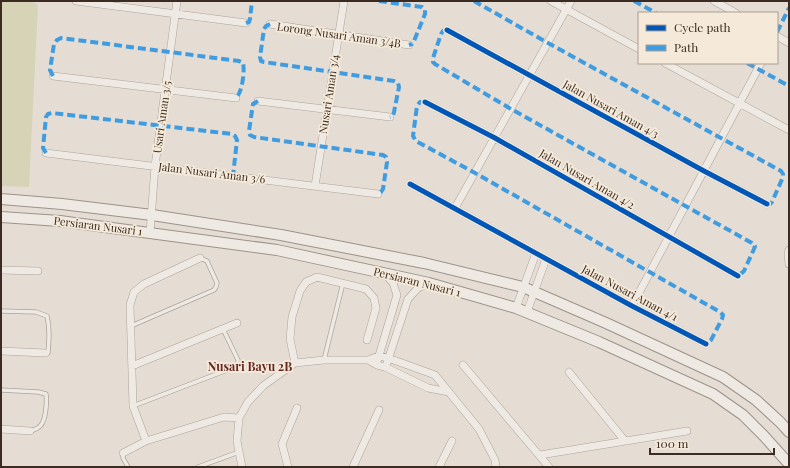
<svg xmlns="http://www.w3.org/2000/svg" width="790" height="468" font-family="'Playfair Display',serif">
  <style>
    .green { fill: #d7d3b6 }
    .lines { fill: none; stroke-linecap: round; stroke-linejoin: round }
    .service-casing { stroke: #aba39b; stroke-width: 5 }
    .minor-casing { stroke: #aba39b; stroke-width: 8 }
    .secondary-casing { stroke: #9b928b; stroke-width: 12 }
    .service { stroke: #eeeae3; stroke-width: 3.5 }
    .minor { stroke: #eeeae3; stroke-width: 7 }
    .secondary { stroke: #eeeae3; stroke-width: 10 }
    .quiet { stroke: #3f9ce0; stroke-width: 4; stroke-dasharray: 8 4; stroke-linecap: butt }
    .cycleway-casing { stroke: #f5eada; stroke-width: 8 }
    .cycleway { stroke: #0057b8; stroke-width: 5 }
    .labels { text-anchor: middle; stroke-width: 3.5; stroke-linejoin: round; paint-order: stroke }
    .street-label { font-size: 11px; fill: #3b2b22; stroke: #f5eada }
    .neighbourhood-label { font-size: 12px; font-weight: bold; fill: #662823; stroke: #f5eada }
  </style>
  <rect width="100%" height="100%" fill="#e5ddd3"/>
  <!-- green -->
  <path class="green" d="M1 1H31L38 5 29 187 1 186Z"/>
  <g class="lines">
    <defs>
      <path id="service" d="M1 311 36 312 47 316C50 329 49 340 48 353H46
        M131 326 214 290 216 287 217 283 207 261 200 258
        M324 360 343 283
        M1 390 38 392 46 394C47 402 46 419 41 425 38 429 34 430 30 431
        M133 406 235 367 238 364V360L223 329
        M123 453V458L128 467
        M198 467 239 452"/>
      <path id="minor" d="M76 1 246 23
        M551 1 639 49
        M714 1 736 13
        M270 24 409 45
        M447 30 704 171 767 204
        M777 36 789 43
        M665 63 789 130
        M53 76 236 98
        M258 101 390 117
        M425 102 495 138 738 276
        M46 153 378 194
        M410 184 632 306 706 344
        M315 186 344 1
        M455 208 571 1
        M150 233 155 166 177 1
        M789 250 788 254 789 264
        M1 270 38 271
        M632 306 761 63
        M516 308 536 253
        M527 312 546 259
        M1 351 45 353
        M378 359 397 295 393 283 384 273
        M295 363 290 339 292 317 300 291 306 282 317 277 366 289 374 298 376 308 367 340
        M387 363 408 299 418 288 429 283
        M463 365 549 467
        M132 366 237 323
        M569 372 625 441
        M449 392 428 388 385 367 377 365 368 360 379 356 388 358 435 375 479 429 495 460 496 467
        M1 429 30 431
        M146 441 133 406 130 305 134 292 144 284 200 258
        M123 453 146 441 224 417 239 418
        M540 455 687 431
        M242 467 237 441 239 418 248 402 263 386 295 363 324 360H368
        M288 467 282 444 297 408
        M353 467 379 410
        M439 467 452 441"/>
      <path id="secondary" d="M1 199 62 204 152 215 281 235 424 263 523 287 606 323 723 377 756 400 780 422 789 432
        M1 217 60 221 277 250 429 283 516 308 599 342 713 394 743 415 764 436 789 464"/>
    </defs>
    <!-- service casing -->
    <use href="#service" class="service-casing"/>
    <!-- minor casing -->
    <use href="#minor" class="minor-casing"/>
    <!-- secondary casing -->
    <use href="#secondary" class="secondary-casing"/>
    <!-- service -->
    <use href="#service" class="service"/>
    <!-- minor -->
    <use href="#minor" class="minor"/>
    <!-- secondary -->
    <use href="#secondary" class="secondary"/>
    <!-- quiet -->
    <path class="quiet" d="M379 1 422 7 425 10V14L414 41 412 44 409 45
      M474 1 548 43 781 171 783 174V177L772 202 770 204H767
      M634 1 656 13
      M246 23 249 22 250 19 252 1
      M270 24 266 26 264 29 260 57 261 61 264 62 394 81 398 83 399 87 394 112 393 116 390 117
      M447 30 443 31 441 34 433 58V62L435 64 511 109 752 243 755 246 754 249 744 271 738 276
      M777 32 789 8
      M747 63 789 86
      M53 76 50 70 54 44 57 40 61 38 239 61 243 63C245 71 242 93 236 98
      M258 101 253 104 249 131 250 135 254 137 383 155 386 157 387 162 383 189 381 192 378 194
      M425 102H420L417 106 413 136 416 141 475 173 720 312 723 315 722 319 711 340 706 344
      M46 153 43 148 46 117 48 114 52 113 232 134 235 136 237 140 233 176"/>
    <defs>
      <path id="cycleway" d="M447 30 704 171 767 204
        M425 102 495 138 738 276
        M410 184 632 306 706 344"/>
    </defs>
    <!-- cycleway casing -->
    <use href="#cycleway" class="cycleway-casing"/>
    <!-- cycleway -->
    <use href="#cycleway" class="cycleway"/>
  </g>
  <g class="labels">
    <!-- street labels -->
    <g class="street-label">
      <text transform="translate(339 35) rotate(8)" y="4">Lorong Nusari Aman 3/4B</text>
      <text transform="translate(329 94) rotate(-81)" y="4">Nusari Aman 3/4</text>
      <text transform="translate(611 109) rotate(29)" y="4">Jalan Nusari Aman 4/3</text>
      <text transform="translate(162 117) rotate(-82)" y="4">Usari Aman 3/5</text>
      <text transform="translate(212 173) rotate(7)" y="4">Jalan Nusari Aman 3/6</text>
      <text transform="translate(587 179) rotate(30)" y="4">Jalan Nusari Aman 4/2</text>
      <text transform="translate(98 226) rotate(7)" y="4">Persiaran Nusari 1</text>
      <text transform="translate(417 282) rotate(14)" y="4">Persiaran Nusari 1</text>
      <text transform="translate(630 293) rotate(28)" y="4">Jalan Nusari Aman 4/1</text>
    </g>
    <!-- neighbourhood labels -->
    <g class="neighbourhood-label">
      <text x="250" y="371">Nusari Bayu 2B</text>
    </g>
  </g>
  <!-- border -->
  <rect width="790" height="468" fill="none" stroke="#3b2b22" stroke-width="4"/>
  <!-- legend -->
  <rect x="638" y="12" width="140" height="52" fill="#f5eada" stroke="#ab9e90"/>
  <rect x="646" y="25" width="20" height="6" fill="#0057b8" stroke="#ab9e90"/>
  <text x="674" y="32" font-size="12" fill="#3b2b22">Cycle path</text>
  <rect x="646" y="45" width="20" height="6" fill="#3f9ce0" stroke="#ab9e90"/>
  <text x="674" y="52" font-size="12" fill="#3b2b22">Path</text>
  <!-- scale -->
  <path d="M650 448v6h124v-6" fill="none" stroke="#3b2b22" stroke-width="2"/>
  <text x="656" y="448" font-size="12" fill="#3b2b22" stroke="#f5eada" stroke-width="3" paint-order="stroke">100 m</text>
</svg>
